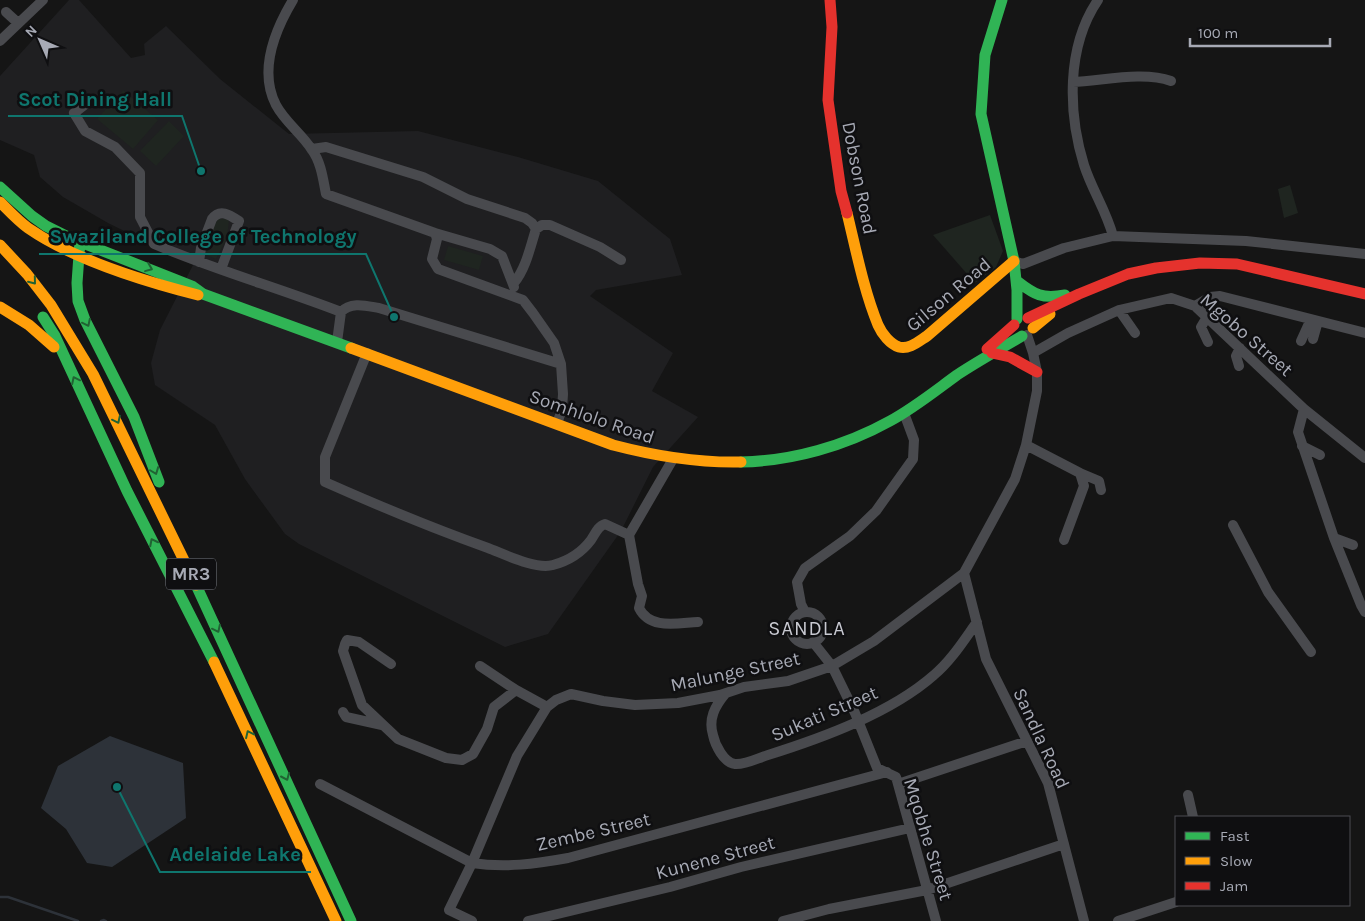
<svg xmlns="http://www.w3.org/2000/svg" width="1365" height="921" font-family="Karla,sans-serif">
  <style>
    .built { fill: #1f1f21 }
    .green { fill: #1f2520 }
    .water { fill: #2d3239 }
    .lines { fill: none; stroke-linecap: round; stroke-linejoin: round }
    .stream { stroke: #2d3239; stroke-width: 2.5 }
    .street { stroke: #494a4e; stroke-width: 10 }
    .fast { stroke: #30b455; stroke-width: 11 }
    .slow { stroke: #ff9f0a; stroke-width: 11 }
    .jam { stroke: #e5322d; stroke-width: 11 }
    .oneway { stroke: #206233 }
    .labels { text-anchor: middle; stroke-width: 5; stroke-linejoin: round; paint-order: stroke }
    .shield { fill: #0f0f11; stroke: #797c84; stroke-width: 1 }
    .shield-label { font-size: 18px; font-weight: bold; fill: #a7aab5 }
    .street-label { font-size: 19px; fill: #a7aab5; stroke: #0f0f11 }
    .neighbourhood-label { font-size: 20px; letter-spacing: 1px; fill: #c8c9d1; stroke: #0f0f11 }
    .leader { fill: none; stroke: #0f766e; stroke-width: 2 }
    .callout-dot { fill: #0f766e; stroke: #0f0f11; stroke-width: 2 }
    .callout-label { font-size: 20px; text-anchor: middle; font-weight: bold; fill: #0f766e; stroke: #0f0f11; stroke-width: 5; stroke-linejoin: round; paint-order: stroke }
  </style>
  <rect width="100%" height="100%" fill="#151515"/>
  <!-- built -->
  <path class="built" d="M69 0H79L131 58 145 55 144 44 166 26 220 79 289 134 418 131 518 157 598 181 670 239 682 275 596 290 590 296 673 353 652 391 698 417 653 467 621 531 548 634 505 647 299 544 285 534 245 479 215 425 155 385 151 363 160 330 193 265 108 223 63 197 40 177 34 155 0 140V76Z"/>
  <!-- green -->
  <path class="green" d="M123 90 158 120 133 149 97 119Z
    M169 121 184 136 156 166 140 151Z
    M1290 185 1298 213 1284 218 1278 189Z
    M990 215 1003 251 996 267 975 283 933 235Z
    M226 217 229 220 227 238 216 259 202 253 218 218 223 219Z
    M448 246 483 256 479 270 444 260Z"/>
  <!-- water -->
  <path class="water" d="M110 736 183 763 186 818 112 867 87 863 66 829 41 808 58 766Z"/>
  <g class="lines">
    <!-- stream -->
    <path class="stream" d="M0 897H8L78 921
      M101 921 104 920 106 921"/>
    <!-- street -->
    <path class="street" d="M293 0C275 30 258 70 276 105 285 122 302 134 312 150 321 162 323 179 326 194L435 233 437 239 432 259 438 269 523 300 533 313 554 343 561 364 563 394 562 409 557 424
      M1098 0C1066 47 1068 113 1084 165 1092 190 1106 210 1113 236
      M6 12 18 23
      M0 41 43 0
      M1073 82C1102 81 1143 71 1171 81
      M87 103 74 113 85 131 115 147 140 173V217L154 244C215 270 279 288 341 312
      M312 149 326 147 423 177 467 199 525 218 532 223 536 229C530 248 526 268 514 283
      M536 229 542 225H550L600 247 621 260
      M435 233 490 249 502 256 514 287
      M1014 261 1023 264 1064 248 1113 236 1246 241 1365 254
      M199 262 201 248 212 219C220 208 230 215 239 221L221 269
      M1195 306 1210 297 1220 296 1365 333
      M1119 310 1135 333
      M1207 317 1201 327 1208 342
      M1313 339 1318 321
      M1301 341 1311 319
      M337 342 341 312C351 301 367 306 379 308L561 364
      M367 353 325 457V482C379 506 432 528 488 548 504 554 536 570 553 565 568 561 582 552 591 540 595 534 598 526 605 524L629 535 673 459
      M1033 353 1068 333 1119 310 1171 298 1195 306 1304 409 1365 458
      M1239 366 1236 356 1240 348
      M1304 409 1298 432 1334 538 1361 605 1365 612
      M1026 445 1080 473 1084 486 1064 540
      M1302 446 1320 455
      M1080 473 1099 481 1101 490
      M1233 525 1268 592 1311 652
      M629 535 638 584 642 596 639 608C650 630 677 623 698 622
      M1334 538 1353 545
      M964 573 986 659 1048 783 1084 921
      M805 612 801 604 797 582 805 568 850 536 876 511 913 459 914 440 904 413
      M791 628a16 16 0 1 1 32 0a16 16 0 1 1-32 0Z
      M813 642 832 666 855 713 877 768 896 777 936 921
      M391 664 359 642 347 640 345 644 343 651 362 705 398 739 446 758 462 760 473 754 487 729 494 707 516 690
      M480 666 516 690 547 707
      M725 694C715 706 708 719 713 735 715 745 724 763 735 764 745 765 758 758 768 755 822 738 891 713 934 675 951 661 964 640 977 622
      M343 712 346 717 382 725
      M320 784 472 863C505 868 535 864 568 858L887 772
      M898 784 1027 741
      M1188 795 1193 817
      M472 921 449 910 472 863 517 756 547 707 556 700 571 694 603 701 635 705 678 703 720 695 744 687 788 681 832 666 874 641 964 573 1015 479 1026 445 1037 391V372L1033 353 1027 335
      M528 921 670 887 741 867 910 828
      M783 921 829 909 927 890 1064 844
      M1118 921 1176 902"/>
    <!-- fast -->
    <path class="fast" d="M1002 0 985 55 981 114 1014 261 1017 290V319
      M0 187 32 216 46 226 70 238 192 286 203 294 351 348
      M80 241 77 283 78 301 85 320 134 417 159 482
      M1017 281C1035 295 1042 299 1065 295
      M43 317 55 336 127 491 214 662
      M741 462C792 461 845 446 890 421 914 408 935 391 957 375 978 361 1000 349 1022 336
      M196 585 351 921"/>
    <!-- slow -->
    <path class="slow" d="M0 202C9 211 18 221 28 228 74 260 143 281 198 295
      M847 213C856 250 864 291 878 325 882 334 890 344 899 347 909 350 919 341 927 336L1014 261
      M0 245 27 274 51 305 93 374 196 585
      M0 307 29 325 54 347
      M1033 328 1050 314
      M351 348 613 445C655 456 697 463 741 462
      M214 662 336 921"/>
    <!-- jam -->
    <path class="jam" d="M830 0 832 27 828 100 841 191 847 213
      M1028 318 1079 294 1128 274 1156 268 1200 263 1237 264 1365 294
      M987 349 1014 325
      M992 353 1010 357 1037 372"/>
  </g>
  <!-- one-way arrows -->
  <defs><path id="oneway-chevron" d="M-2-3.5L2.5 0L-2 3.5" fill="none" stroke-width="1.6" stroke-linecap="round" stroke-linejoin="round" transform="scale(1.25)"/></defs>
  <g class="oneway">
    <use href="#oneway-chevron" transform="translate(149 268) rotate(22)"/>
    <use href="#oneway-chevron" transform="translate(33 281) rotate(51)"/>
    <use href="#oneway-chevron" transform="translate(87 323) rotate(64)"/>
    <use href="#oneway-chevron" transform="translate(75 380) rotate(-116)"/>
    <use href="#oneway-chevron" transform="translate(117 420) rotate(64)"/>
    <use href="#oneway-chevron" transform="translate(155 471) rotate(69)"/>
    <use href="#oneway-chevron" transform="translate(153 542) rotate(-117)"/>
    <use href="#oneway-chevron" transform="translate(217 629) rotate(64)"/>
    <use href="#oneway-chevron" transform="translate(249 734) rotate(-115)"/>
    <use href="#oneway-chevron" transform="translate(286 777) rotate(66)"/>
  </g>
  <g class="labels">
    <!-- shield labels -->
    <rect class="shield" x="166" y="558.5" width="50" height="31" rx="4"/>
    <g class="shield-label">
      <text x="191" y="580">MR3</text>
    </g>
    <!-- street labels -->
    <g class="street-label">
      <text transform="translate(860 178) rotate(79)" y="7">Dobson Road</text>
      <text transform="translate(948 294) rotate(-40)" y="7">Gilson Road</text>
      <text transform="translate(1247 334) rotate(41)" y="7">Mgobo Street</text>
      <text transform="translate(592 416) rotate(19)" y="7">Somhlolo Road</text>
      <text transform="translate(735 671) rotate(-12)" y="7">Malunge Street</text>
      <text transform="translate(824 713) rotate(-23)" y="7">Sukati Street</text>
      <text transform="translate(1042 738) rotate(65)" y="7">Sandla Road</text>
      <text transform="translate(593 831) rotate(-13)" y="7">Zembe Street</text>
      <text transform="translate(929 839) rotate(73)" y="7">Mqobhe Street</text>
      <text transform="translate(715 857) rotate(-15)" y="7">Kunene Street</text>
    </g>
    <!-- neighbourhood labels -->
    <g class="neighbourhood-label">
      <text x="807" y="635">SANDLA</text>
    </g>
  </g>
  <!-- callouts -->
  <path class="leader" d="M201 171L182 116H8M394 317L366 254H39M117 787L160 872H311"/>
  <g class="callout-dot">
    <circle cx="201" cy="171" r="5"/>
    <circle cx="394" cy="317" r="5"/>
    <circle cx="117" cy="787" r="5"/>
  </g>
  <g class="callout-label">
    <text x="95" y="106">Scot Dining Hall</text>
    <text x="203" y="243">Swaziland College of Technology</text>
    <text x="235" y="861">Adelaide Lake</text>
  </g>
  <!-- legend -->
  <rect x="1175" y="816" width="175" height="90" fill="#0f0f11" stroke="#4c4d53"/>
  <rect x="1185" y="832" width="25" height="8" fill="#30b455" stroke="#4c4d53"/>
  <text x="1220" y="841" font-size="15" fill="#a7aab5">Fast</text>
  <rect x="1185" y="857" width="25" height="8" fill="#ff9f0a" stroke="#4c4d53"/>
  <text x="1220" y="866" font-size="15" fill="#a7aab5">Slow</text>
  <rect x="1185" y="882" width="25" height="8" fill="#e5322d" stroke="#4c4d53"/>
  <text x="1220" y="891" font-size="15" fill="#a7aab5">Jam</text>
  <!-- north arrow -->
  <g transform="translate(40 40) rotate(315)" stroke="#0f0f11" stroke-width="4" paint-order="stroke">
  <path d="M0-4L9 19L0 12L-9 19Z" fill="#a7aab5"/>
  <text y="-8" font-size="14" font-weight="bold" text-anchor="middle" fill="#a7aab5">N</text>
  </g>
  <!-- scale -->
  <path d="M1190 38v8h140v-8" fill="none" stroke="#a7aab5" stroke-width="2.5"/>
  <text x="1198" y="38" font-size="15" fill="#a7aab5" stroke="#0f0f11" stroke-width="4" paint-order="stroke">100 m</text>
</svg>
